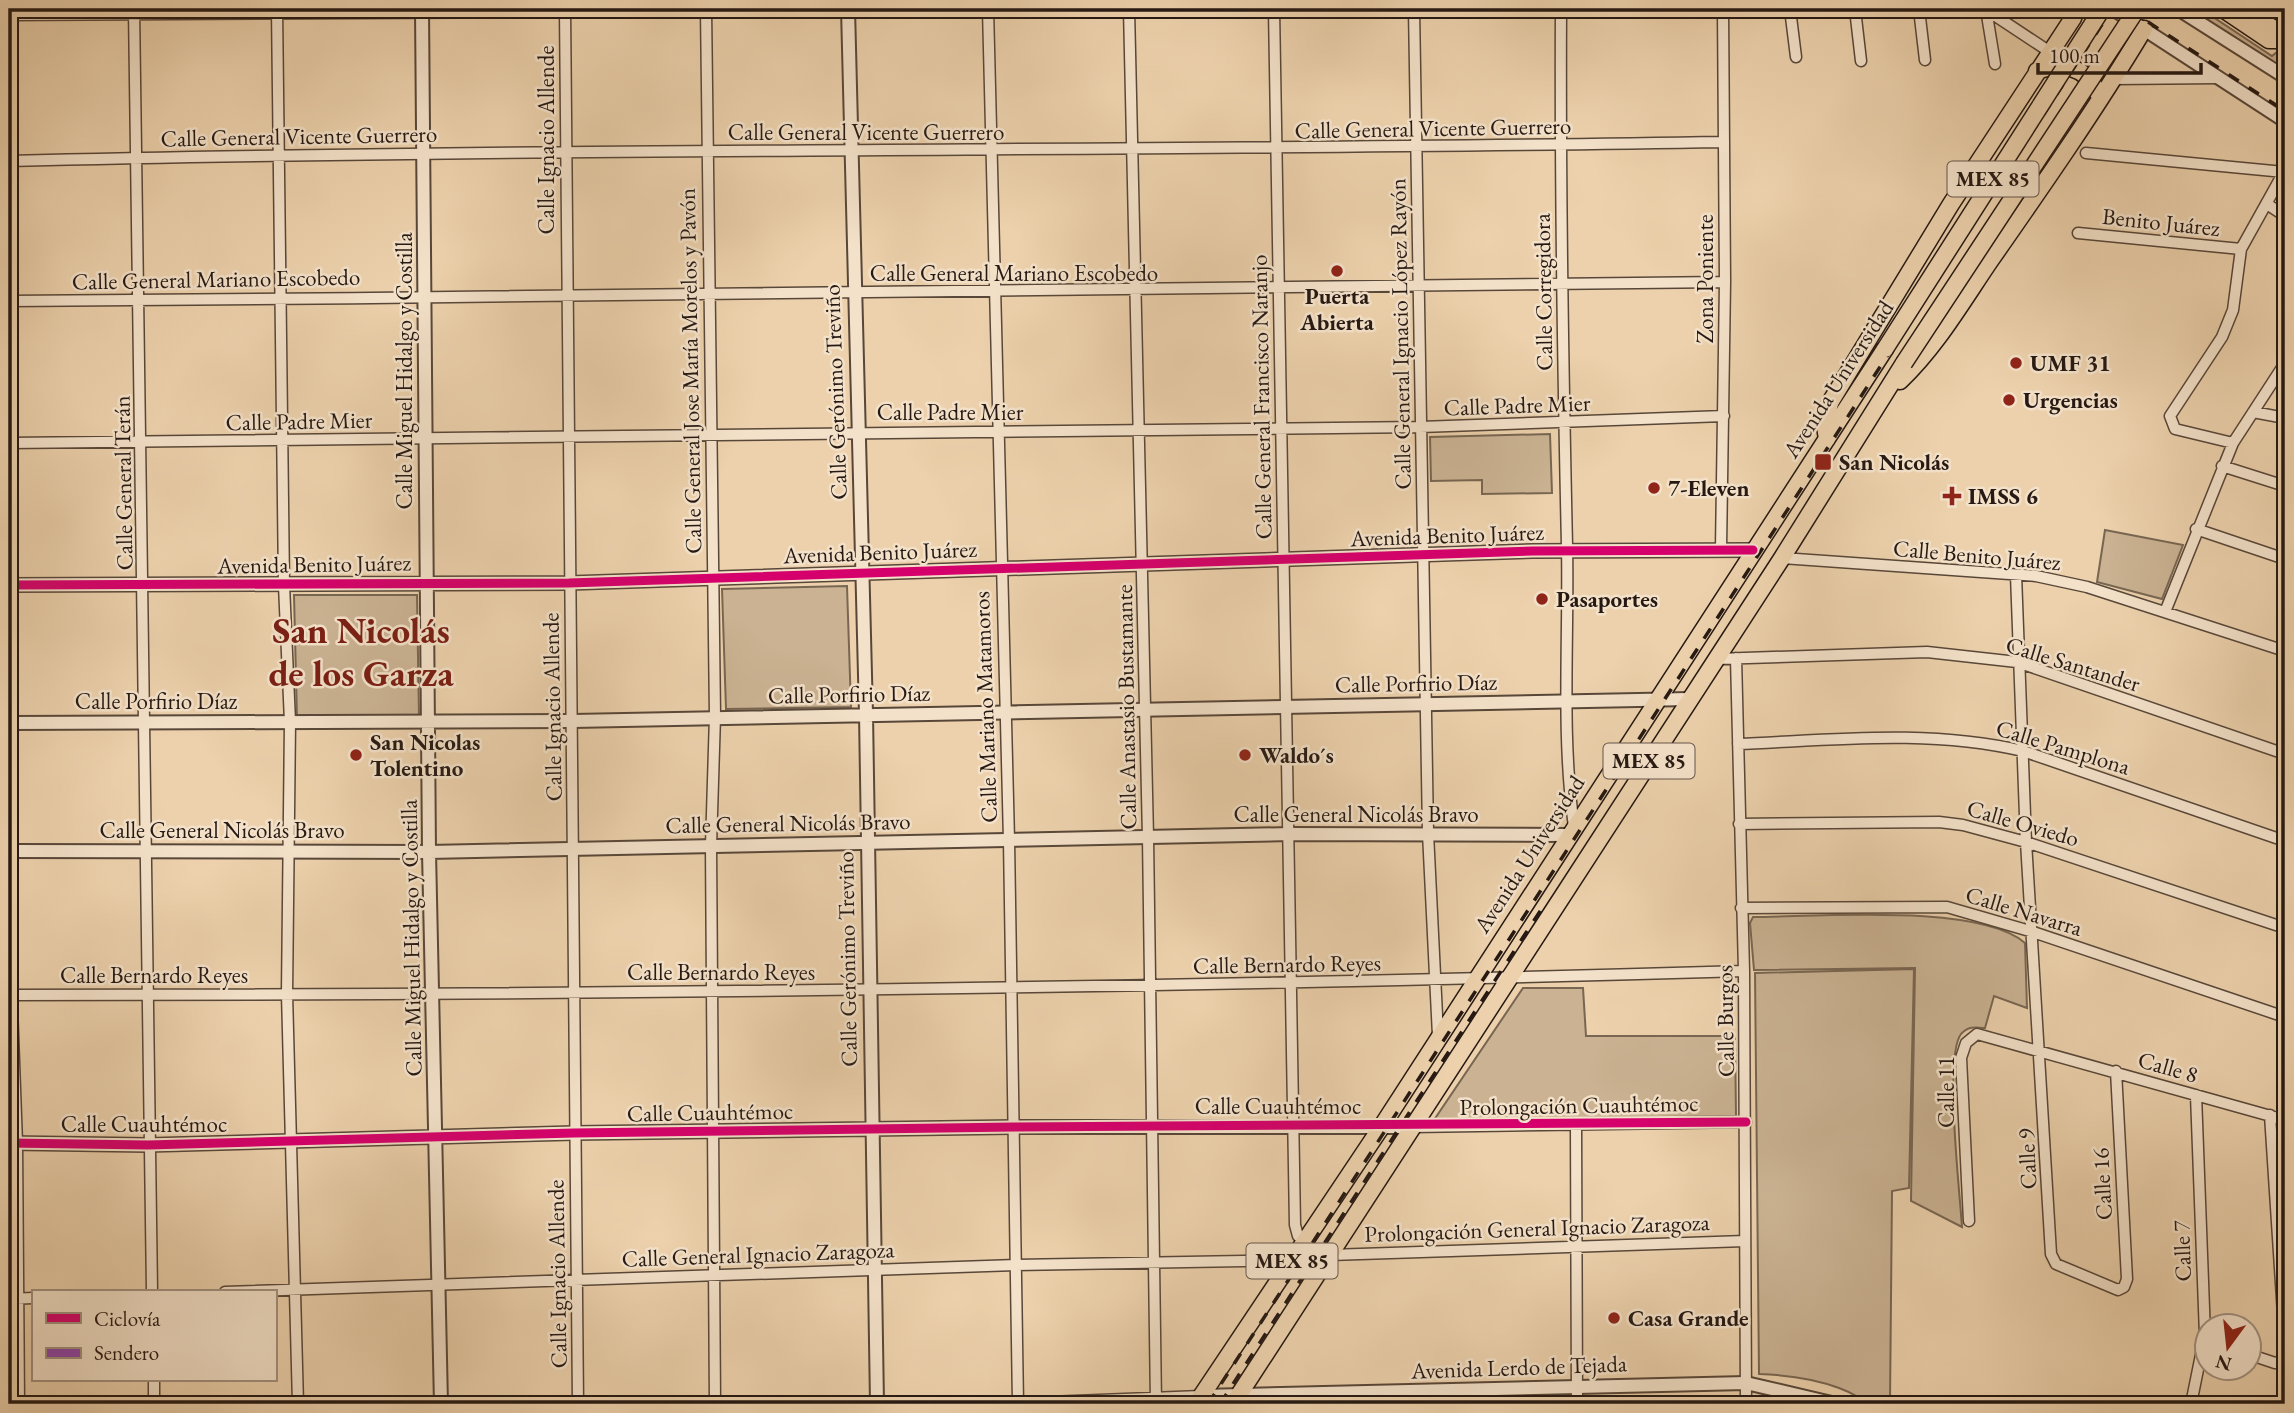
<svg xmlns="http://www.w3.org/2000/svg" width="2294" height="1413" font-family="'EB Garamond',serif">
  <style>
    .green { fill: #cab292; stroke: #786652; stroke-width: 2 }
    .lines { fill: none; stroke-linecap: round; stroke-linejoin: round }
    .minor-casing { stroke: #584739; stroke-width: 13 }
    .tertiary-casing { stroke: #584739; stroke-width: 16 }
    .trunk-casing { stroke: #261913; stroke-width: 19 }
    .minor { stroke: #f3e1c9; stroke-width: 10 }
    .tertiary { stroke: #f3e1c9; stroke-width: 12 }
    .trunk { stroke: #ecd1ac; stroke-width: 16 }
    .rail { stroke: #261913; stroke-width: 3.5; stroke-dasharray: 12 12; stroke-linecap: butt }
    .trunk-bridge-casing { stroke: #261913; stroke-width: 19; stroke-linecap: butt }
    .trunk-bridge { stroke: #ecd1ac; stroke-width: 16 }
    .quiet { stroke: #8e44ad; stroke-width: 7; stroke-dasharray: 14 7; stroke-linecap: butt }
    .cycleway-casing { stroke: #f3e1c9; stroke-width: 13 }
    .cycleway { stroke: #d6006c; stroke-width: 9 }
    .poi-dot { fill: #8f2418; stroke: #f3e1c9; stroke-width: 2.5 }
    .labels { text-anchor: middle; stroke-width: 5; stroke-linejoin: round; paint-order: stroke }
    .shield { fill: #f3e1c9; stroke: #64554a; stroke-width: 2 }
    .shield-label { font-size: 21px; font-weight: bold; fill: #261913 }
    .street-label { font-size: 23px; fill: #261913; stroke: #f3e1c9 }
    .poi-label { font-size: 23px; font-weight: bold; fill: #261913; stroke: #f3e1c9; text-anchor: start }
    .town-label { font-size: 37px; font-weight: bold; fill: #7a1f14; stroke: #f3e1c9 }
  </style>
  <rect width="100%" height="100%" fill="#ecd1ac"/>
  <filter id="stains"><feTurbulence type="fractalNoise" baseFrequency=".00286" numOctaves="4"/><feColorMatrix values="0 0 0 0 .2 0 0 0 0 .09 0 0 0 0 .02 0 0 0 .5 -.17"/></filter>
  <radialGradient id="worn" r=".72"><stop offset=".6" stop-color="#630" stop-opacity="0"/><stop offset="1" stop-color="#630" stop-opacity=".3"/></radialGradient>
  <!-- green -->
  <path class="green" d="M2180 9H2201L2272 56 2283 47 2285 75Z
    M1550 434 1552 493 1482 494V480L1431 481 1430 437Z
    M2105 530 2183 545 2162 599 2097 582Z
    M847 586 851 707 726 709 722 589Z
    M294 595H417L419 717 297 719Z
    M1753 917C1816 917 1979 903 2025 943L2027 1008 1994 996 1985 1028C1975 1027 1968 1026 1961 1034 1944 1056 1960 1194 1962 1227L1911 1201 1915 968 1754 970 1750 923Z
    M1914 969 1909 1188 1892 1191 1890 1404C1859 1404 1864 1397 1839 1388 1813 1378 1787 1375 1759 1374L1755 973Z
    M1523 988H1583L1586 1036H1735L1736 1116 1434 1120Z"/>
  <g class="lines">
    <defs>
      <path id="minor" d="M134 9 152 1292
        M277 9 284 585 290 722 287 994 298 1404
        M565 9 578 1404
        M706 9 715 716 711 846 715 1404
        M988 9 1009 840 1018 1404
        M1129 9 1148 837 1156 1404
        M1274 9 1295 1225 1298 1236 1305 1242
        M1414 9 1428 833 1438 1036
        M1561 9C1560 188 1563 367 1567 546 1569 640 1561 733 1574 827
        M1790 9 1796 57
        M1855 9 1861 61
        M1919 9 1925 60
        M1985 9 2050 52
        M1986 9 1995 64
        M9 15 1075 9
        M2114 79 2219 78
        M2086 153 2284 172
        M9 161C580 147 1152 152 1724 142
        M2267 204 2285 216
        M2078 233 2241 249
        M9 301C581 296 1153 293 1725 282
        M2253 412 2285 418
        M9 443 1420 427 1724 416
        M2233 443 2175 429 2170 416 2222 337 2233 310 2241 249 2285 170
        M2222 466 2285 486
        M2196 529 2285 559
        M1721 549 1725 282 1723 9
        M1782 558 2036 576 2087 587 2285 651
        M2016 575 2026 842 2051 1254 2056 1264 2118 1290 2124 1287 2127 1279 2116 1071
        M2165 612 2233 443 2285 363
        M1736 658 1744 971 1746 1404
        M1716 659 1927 652 2017 662 2285 754
        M1738 744C1835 740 1927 729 2023 751L2285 841
        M1739 824 1939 822 1963 825 2026 842 2285 928
        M1741 908 1947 907 2033 932 2285 1017
        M9 926 17 1143 19 1404
        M9 995C587 995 1166 988 1744 971
        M2270 1115 2285 1345
        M1576 1124 1577 1403
        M1413 1127 1746 1122
        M1969 1221 1961 1058 1966 1043 1977 1034 2285 1120
        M1330 1255 1745 1241
        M225 1292 1016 1265 1293 1260
        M9 1299 33 1298
        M2248 1354 2275 1363 2281 1361 2285 1351
        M154 1380V1404
        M995 1404 1201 1396
        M2191 1404 2205 1335 2196 1095"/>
      <path id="tertiary" d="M422 9 429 852 441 1404
        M848 9 866 714 877 1404
        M2113 9 2285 121
        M2178 9 2285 77
        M9 585 569 583 1533 551 1753 550
        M9 723 573 721 1689 699
        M9 851 429 852 1290 834 1569 835
        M9 1143 148 1145 574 1133 1014 1127H1413
        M1202 1396 1746 1383 1836 1404
        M1531 1404H1694"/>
      <path id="trunk" d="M2223 9 2269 40H2277L2282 34 2243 9
        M2037 71C2061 62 2086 66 2097 92
        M1900 381C1936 347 1962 302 1990 261 2043 185 2096 109 2144 29
        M1827 439 1824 420 1831 401 1951 204 2073 18 2076 9
        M1196 1404 1382 1126 1885 349
        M1233 1404 1782 558 1904 363"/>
    </defs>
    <!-- minor casing -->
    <use href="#minor" class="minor-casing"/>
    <!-- tertiary casing -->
    <use href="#tertiary" class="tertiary-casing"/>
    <!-- trunk casing -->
    <use href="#trunk" class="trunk-casing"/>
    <!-- minor -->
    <use href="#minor" class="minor"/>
    <!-- tertiary -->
    <use href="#tertiary" class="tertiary"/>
    <!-- trunk -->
    <use href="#trunk" class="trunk"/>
    <!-- rail -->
    <path class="rail" d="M2128 9 2285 111
      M1208 1404 2112 9
      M1220 1404 1546 902"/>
    <defs>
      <path id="trunk-bridge" d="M1885 349 2102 9
        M1904 363 2137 9"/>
    </defs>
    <!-- trunk-bridge casing -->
    <use href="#trunk-bridge" class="trunk-bridge-casing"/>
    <!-- trunk-bridge -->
    <use href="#trunk-bridge" class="trunk-bridge"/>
    <!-- quiet -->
    <path class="quiet" d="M2281 1361 2285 1363"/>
    <defs>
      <path id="cycleway" d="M9 585 569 583 1533 551 1753 550
        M9 1143 148 1145 574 1133 1014 1127 1746 1122"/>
    </defs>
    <!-- cycleway casing -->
    <use href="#cycleway" class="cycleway-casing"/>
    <!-- cycleway -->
    <use href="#cycleway" class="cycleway"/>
  </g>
  <!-- markers -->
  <g class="poi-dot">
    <circle cx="1337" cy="271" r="7"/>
    <circle cx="2016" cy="363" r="7"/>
    <circle cx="2009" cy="400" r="7"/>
    <rect x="1814" y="453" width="18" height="18" rx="3.5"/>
    <circle cx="1654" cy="488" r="7"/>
    <path d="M1948.5 485.5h7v7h7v7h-7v7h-7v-7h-7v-7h7z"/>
    <circle cx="1542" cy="599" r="7"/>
    <circle cx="356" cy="755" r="7"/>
    <circle cx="1245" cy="755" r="7"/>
    <circle cx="1614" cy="1318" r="7"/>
  </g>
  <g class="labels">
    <!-- shield labels -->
    <g class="shield">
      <rect x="1947.5" y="161.5" width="91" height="35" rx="5"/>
      <rect x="1603.5" y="743.5" width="91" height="35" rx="5"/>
      <rect x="1246.5" y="1243.5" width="91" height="35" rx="5"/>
    </g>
    <g class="shield-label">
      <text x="1993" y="186">MEX 85</text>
      <text x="1649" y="768">MEX 85</text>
      <text x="1292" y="1268">MEX 85</text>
    </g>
    <!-- street labels -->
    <g class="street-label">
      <text transform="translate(1433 128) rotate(-1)" y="8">Calle General Vicente Guerrero</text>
      <text x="866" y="140">Calle General Vicente Guerrero</text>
      <text transform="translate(299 136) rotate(-1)" y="8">Calle General Vicente Guerrero</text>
      <text transform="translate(546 140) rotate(-90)" y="8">Calle Ignacio Allende</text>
      <text transform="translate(2161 222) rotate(6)" y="8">Benito Juárez</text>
      <text x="1014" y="281">Calle General Mariano Escobedo</text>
      <text transform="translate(216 279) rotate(-1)" y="8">Calle General Mariano Escobedo</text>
      <text transform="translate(1705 279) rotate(-90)" y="8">Zona Poniente</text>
      <text transform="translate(1543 292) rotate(-91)" y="8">Calle Corregidora</text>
      <text transform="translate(1400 334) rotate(-91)" y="8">Calle General Ignacio López Rayón</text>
      <text transform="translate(404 371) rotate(-90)" y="8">Calle Miguel Hidalgo y Costilla</text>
      <text transform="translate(690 371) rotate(-91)" y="8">Calle General Jose María Morelos y Pavón</text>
      <text transform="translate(1838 379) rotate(-57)" y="8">Avenida Universidad</text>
      <text transform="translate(835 392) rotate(-92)" y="8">Calle Gerónimo Treviño</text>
      <text transform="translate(1261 397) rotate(-91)" y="8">Calle General Francisco Naranjo</text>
      <text transform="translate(1517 405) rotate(-2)" y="8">Calle Padre Mier</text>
      <text x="950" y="420">Calle Padre Mier</text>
      <text transform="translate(299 421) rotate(-1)" y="8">Calle Padre Mier</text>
      <text transform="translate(123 483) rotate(-91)" y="8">Calle General Terán</text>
      <text transform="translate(1447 535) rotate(-2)" y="8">Avenida Benito Juárez</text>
      <text transform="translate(880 552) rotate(-2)" y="8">Avenida Benito Juárez</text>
      <text transform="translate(1977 555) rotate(5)" y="8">Calle Benito Juárez</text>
      <text transform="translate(314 564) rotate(-1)" y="8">Avenida Benito Juárez</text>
      <text transform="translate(2073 664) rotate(17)" y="8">Calle Santander</text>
      <text transform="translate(1416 683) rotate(-1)" y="8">Calle Porfirio Díaz</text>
      <text transform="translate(849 694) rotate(-1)" y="8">Calle Porfirio Díaz</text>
      <text x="156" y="709">Calle Porfirio Díaz</text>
      <text transform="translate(552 707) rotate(-91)" y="8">Calle Ignacio Allende</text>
      <text transform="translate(985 707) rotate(-92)" y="8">Calle Mariano Matamoros</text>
      <text transform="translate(1126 707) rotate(-91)" y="8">Calle Anastasio Bustamante</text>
      <text transform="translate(2063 747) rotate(17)" y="8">Calle Pamplona</text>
      <text x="1356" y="822">Calle General Nicolás Bravo</text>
      <text transform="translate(788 823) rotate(-1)" y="8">Calle General Nicolás Bravo</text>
      <text transform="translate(2023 823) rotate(16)" y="8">Calle Oviedo</text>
      <text x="222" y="838">Calle General Nicolás Bravo</text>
      <text transform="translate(1529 854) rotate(-57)" y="8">Avenida Universidad</text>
      <text transform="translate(2024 911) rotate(17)" y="8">Calle Navarra</text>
      <text transform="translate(411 938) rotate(-91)" y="8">Calle Miguel Hidalgo y Costilla</text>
      <text transform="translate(847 959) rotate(-91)" y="8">Calle Gerónimo Treviño</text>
      <text transform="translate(1287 964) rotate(-1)" y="8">Calle Bernardo Reyes</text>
      <text x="721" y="980">Calle Bernardo Reyes</text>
      <text x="154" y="983">Calle Bernardo Reyes</text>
      <text transform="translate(1725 1021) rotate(-91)" y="8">Calle Burgos</text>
      <text transform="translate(2168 1067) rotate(16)" y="8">Calle 8</text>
      <text transform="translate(1946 1092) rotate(-90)" y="8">Calle 11</text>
      <text transform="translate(1579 1105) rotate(-1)" y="8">Prolongación Cuauhtémoc</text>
      <text x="1278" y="1114">Calle Cuauhtémoc</text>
      <text transform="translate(710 1112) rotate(-1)" y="8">Calle Cuauhtémoc</text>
      <text x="144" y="1132">Calle Cuauhtémoc</text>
      <text transform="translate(2027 1159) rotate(-93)" y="8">Calle 9</text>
      <text transform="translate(2102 1184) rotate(-93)" y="8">Calle 16</text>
      <text transform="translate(1537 1228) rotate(-2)" y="8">Prolongación General Ignacio Zaragoza</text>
      <text transform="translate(2182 1251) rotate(-92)" y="8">Calle 7</text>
      <text transform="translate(758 1254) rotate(-2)" y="8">Calle General Ignacio Zaragoza</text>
      <text transform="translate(557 1274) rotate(-91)" y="8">Calle Ignacio Allende</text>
      <text transform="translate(1519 1367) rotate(-2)" y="8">Avenida Lerdo de Tejada</text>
    </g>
    <!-- poi labels -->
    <g class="poi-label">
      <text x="1337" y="304" text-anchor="middle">Puerta<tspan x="1337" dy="26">Abierta</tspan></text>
      <text x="2030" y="371">UMF 31</text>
      <text x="2023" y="408">Urgencias</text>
      <text x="1839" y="470">San Nicolás</text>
      <text x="1668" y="496">7-Eleven</text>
      <text x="1968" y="504">IMSS 6</text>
      <text x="1556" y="607">Pasaportes</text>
      <text x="370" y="750">San Nicolas<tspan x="370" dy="26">Tolentino</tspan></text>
      <text x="1259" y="763">Waldo´s</text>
      <text x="1628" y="1326">Casa Grande</text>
    </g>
    <!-- town labels -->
    <g class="town-label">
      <text x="361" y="643">San Nicolás<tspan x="361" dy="43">de los Garza</tspan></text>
    </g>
  </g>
  <!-- margin -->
  <rect width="2294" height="1413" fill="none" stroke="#ecd1ac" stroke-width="35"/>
  <rect x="10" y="10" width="2273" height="1392" fill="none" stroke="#261913" stroke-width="3.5"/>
  <rect x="18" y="18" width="2259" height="1378" fill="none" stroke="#261913" stroke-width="2"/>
  <!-- legend -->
  <rect x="32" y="1290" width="245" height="91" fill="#f3e1c9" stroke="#a19180" stroke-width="2"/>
  <rect x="46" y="1313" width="35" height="10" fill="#d6006c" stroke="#a19180" stroke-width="2"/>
  <text x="94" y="1326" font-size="21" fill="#261913">Ciclovía</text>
  <rect x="46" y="1348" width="35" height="10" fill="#8e44ad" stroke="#a19180" stroke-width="2"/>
  <text x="94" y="1360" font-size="21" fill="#261913">Sendero</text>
  <!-- north arrow -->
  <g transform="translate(2228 1347) rotate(195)"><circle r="33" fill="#f3e1c9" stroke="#a19180" stroke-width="2"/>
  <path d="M0-5L12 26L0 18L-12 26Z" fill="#8f2418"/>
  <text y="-10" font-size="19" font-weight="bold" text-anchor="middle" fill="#261913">N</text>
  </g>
  <!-- scale -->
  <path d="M2038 63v10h163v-10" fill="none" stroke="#261913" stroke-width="3.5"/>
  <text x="2049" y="63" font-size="21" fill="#261913" stroke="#f3e1c9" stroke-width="5" paint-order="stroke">100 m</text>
  <rect width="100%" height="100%" filter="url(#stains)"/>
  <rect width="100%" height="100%" fill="url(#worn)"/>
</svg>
